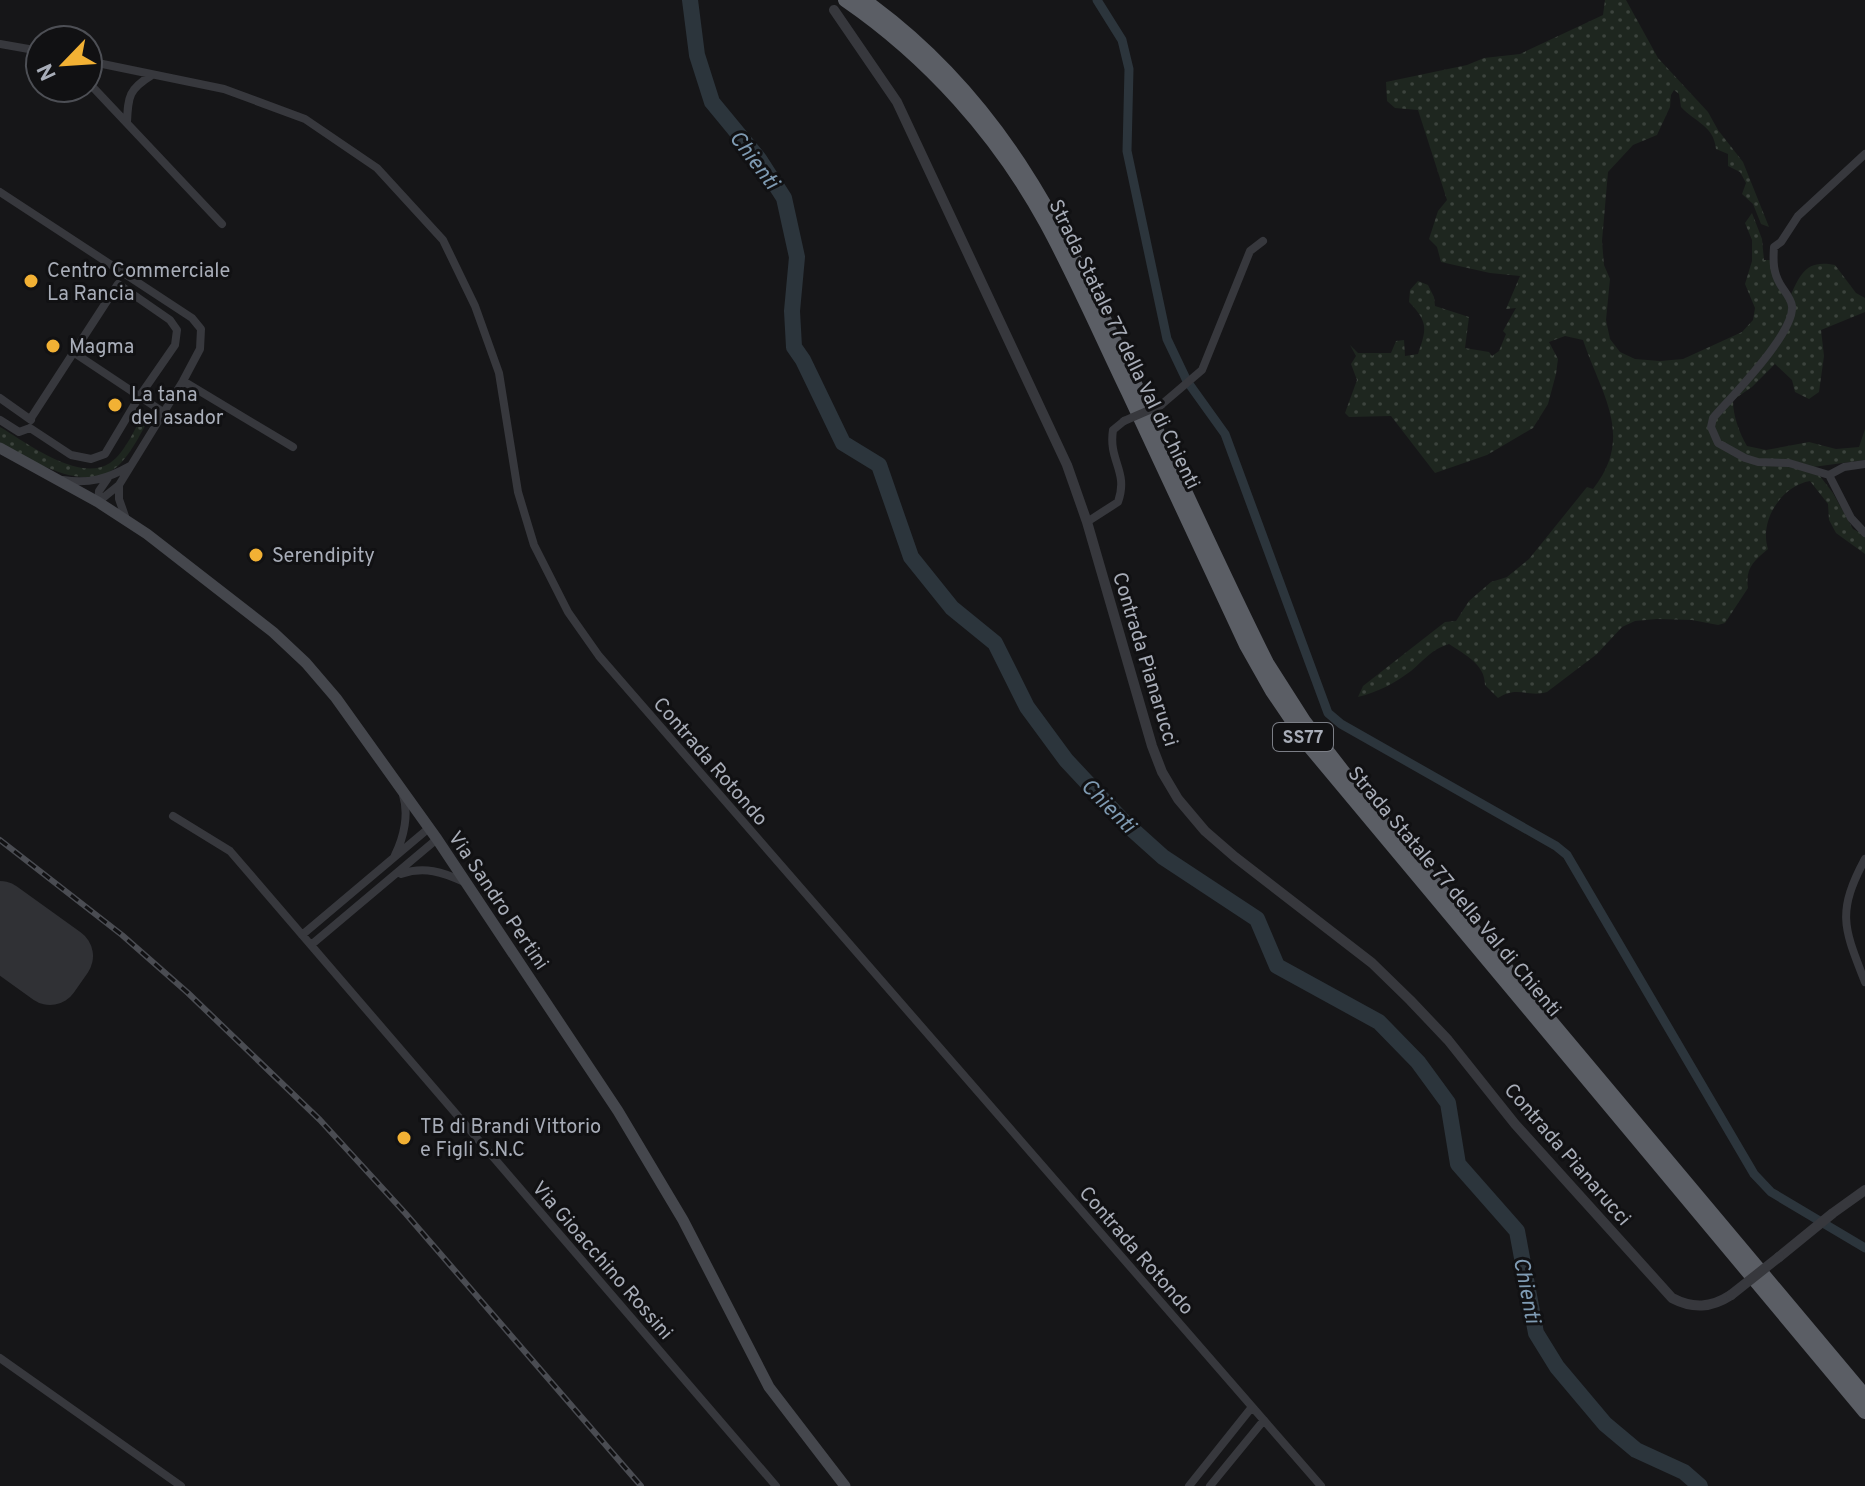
<svg xmlns="http://www.w3.org/2000/svg" width="1865" height="1486" font-family="Overpass,sans-serif">
  <style>
    .green { fill: url(#green-dots) }
    .lines { fill: none; stroke-linecap: round; stroke-linejoin: round }
    .canal { stroke: #2c353c; stroke-width: 9 }
    .river { stroke: #2c353c; stroke-width: 16 }
    .runway { stroke: #303135; stroke-width: 58 }
    .minor { stroke: #37383d; stroke-width: 8 }
    .tertiary { stroke: #37383d; stroke-width: 10 }
    .secondary { stroke: #45474d; stroke-width: 11 }
    .trunk { stroke: #5b5e65; stroke-width: 14 }
    .rail-casing { stroke: #4a4c52; stroke-width: 6 }
    .rail { stroke: #111113; stroke-width: 3; stroke-dasharray: 9; stroke-linecap: butt }
    .minor-bridge { stroke: #37383d; stroke-width: 8 }
    .tertiary-bridge { stroke: #37383d; stroke-width: 10 }
    .poi-dot { fill: #f2b134; stroke: #111113; stroke-width: 3 }
    .labels { text-anchor: middle; stroke-width: 6; stroke-linejoin: round; paint-order: stroke }
    .shield { fill: #111113; stroke: #7b7e86; stroke-width: 2 }
    .shield-label { font-size: 18px; font-weight: bold; fill: #a8adb8 }
    .poi-label { font-size: 20px; fill: #a8adb8; stroke: #111113; text-anchor: start }
    .street-label { font-size: 20px; fill: #a8adb8; stroke: #111113 }
    .water-label { font-size: 22px; font-style: italic; fill: #7f9bb3; stroke: #111113 }
  </style>
  <defs>
    <pattern id="green-dots" width="8" height="8" patternUnits="userSpaceOnUse" patternTransform="scale(2)"><rect width="8" height="8" fill="#1e261f"/><path d="M2 2h.1M6 6h.1" fill="none" stroke="#3c433d" stroke-width="1.8" stroke-linecap="round"/></pattern>
  </defs>
  <rect width="100%" height="100%" fill="#161618"/>
  <!-- green -->
  <path class="green" d="M1605 0H1626L1658 58 1708 112 1718 130 1743 162 1769 227 1761 224 1753 204 1742 194 1746 183 1740 172 1728 166V154L1716 149C1714 126 1695 122 1681 107L1679 94 1674 90 1671 95 1670 107 1657 135 1633 145 1608 172 1602 241 1604 265 1610 279 1606 320 1610 339 1620 352 1635 359 1660 361 1683 359 1742 332 1753 320 1755 308 1745 284 1752 261V240L1745 223 1752 213 1762 239 1764 260H1771L1789 299C1800 275 1805 259 1835 265L1856 293 1865 298V312L1821 330 1824 356 1819 392 1809 399 1795 392 1792 380 1775 364 1752 387 1733 400C1733 416 1739 432 1747 446L1766 450 1809 442 1836 449 1859 447 1865 429V460L1813 467 1833 493 1853 529 1865 535V554L1836 533 1829 520 1828 504 1810 481C1781 486 1759 521 1768 549 1754 561 1745 568 1748 588L1725 623 1718 625 1692 620 1657 619 1635 621 1622 627 1597 654 1547 692C1528 698 1518 685 1498 698L1485 685C1485 664 1465 655 1449 644 1432 649 1424 660 1411 671 1395 683 1378 692 1358 697L1363 686 1445 622 1456 621 1469 601 1491 582 1507 577 1529 559 1587 487 1593 489C1635 436 1601 394 1583 340L1565 336 1549 342 1558 359 1556 374 1548 404 1533 428 1487 455 1435 473 1391 416 1349 417 1345 413 1357 380 1351 364 1356 356 1350 345 1358 353H1391L1396 341 1404 340 1405 356 1418 354C1427 328 1428 322 1409 302L1410 290 1418 281 1428 285 1434 297 1435 306 1469 317 1465 348 1489 352 1492 356 1499 351 1506 334 1503 331 1516 308 1506 309 1520 276 1490 273 1441 262 1437 247 1429 239 1438 211 1447 200 1418 110 1395 108 1387 101 1386 82 1467 65 1484 58 1520 54 1603 15Z
    M145 410 151 415C142 431 133 450 121 463 88 498 32 460 0 443V427C27 443 79 483 110 463 126 452 136 426 145 410Z"/>
  <g class="lines">
    <!-- canal -->
    <path class="canal" d="M1097 0 1122 40 1129 69 1127 151 1167 339 1187 381 1225 434 1328 713 1341 724 1556 846 1567 855 1754 1174 1771 1192 1865 1248"/>
    <!-- river -->
    <path class="river" d="M690 0 697 55 712 102 759 159 784 198 797 257 792 311 794 347 803 360 843 443 879 465 911 557 952 608 995 643 1027 707 1066 760 1124 822 1163 857 1257 919 1277 966 1379 1022 1418 1062 1448 1103 1458 1164 1517 1231 1536 1333 1557 1367 1605 1424 1636 1450 1684 1472 1700 1486"/>
    <!-- runway -->
    <path class="runway" d="M0 910 64 956 50 976 0 940"/>
    <!-- minor -->
    <path class="minor" d="M0 44 40 51
      M88 61 224 89 305 119 377 168 443 240 475 306 499 373 518 492 534 545 568 612 599 656 1321 1486
      M88 82 222 224
      M127 122C128 96 129 89 152 75
      M1865 154 1798 216 1781 242 1774 247C1773 261 1773 272 1780 284 1784 291 1791 298 1792 306 1795 333 1731 397 1713 418L1711 427 1718 443 1745 458 1758 462 1789 463 1829 475 1844 467 1865 464
      M0 192 192 318 201 329 200 349 183 381 119 485V499L126 519
      M73 352 163 412
      M183 381 293 447
      M0 398 31 420
      M1161 405 1202 370 1250 251 1263 241
      M0 420 19 432 30 428
      M30 428 71 455 91 459 105 454 139 397 175 345 177 330 170 320 118 284 31 418
      M1829 475 1851 518 1865 533
      M63 480C89 484 107 479 130 466
      M98 502 99 491 108 478
      M98 502 119 485
      M1087 522 1118 502C1129 471 1108 461 1113 430L1124 421
      M173 816 230 851 776 1486
      M395 855C404 837 409 814 403 795
      M1865 859C1836 913 1844 928 1865 982
      M401 874C424 866 443 872 464 882
      M302 935 429 828
      M311 945 437 839
      M0 1358 181 1486
      M1189 1486 1252 1407
      M1210 1486 1264 1420"/>
    <!-- tertiary -->
    <path class="tertiary" d="M834 10 897 102 1067 465 1087 522 1152 746 1162 772 1178 799 1205 831 1235 857 1372 963 1410 1000 1448 1040 1515 1124 1672 1298C1693 1309 1711 1308 1731 1295
      M1779 1257 1833 1213 1865 1190"/>
    <!-- secondary -->
    <path class="secondary" d="M0 448 98 502 147 534 273 632 306 663 336 698 437 839 618 1111 683 1220 769 1387 845 1486"/>
    <!-- trunk -->
    <path class="trunk" d="M845 0C928 57 998 135 1046 223 1076 278 1101 336 1128 392 1167 476 1207 560 1246 645L1272 691 1310 747 1865 1412
      M864 0C1001 98 1059 224 1129 371 1175 468 1219 567 1267 663L1304 721 1362 796 1865 1396"/>
    <defs>
      <path id="rail" d="M0 840 122 935 188 993 320 1120 406 1214 641 1486"/>
    </defs>
    <!-- rail casing -->
    <use href="#rail" class="rail-casing"/>
    <!-- rail -->
    <use href="#rail" class="rail"/>
    <!-- minor-bridge -->
    <path class="minor-bridge" d="M1124 421 1161 405"/>
    <!-- tertiary-bridge -->
    <path class="tertiary-bridge" d="M1731 1295 1779 1257"/>
  </g>
  <!-- markers -->
  <g class="poi-dot">
    <circle cx="31" cy="281" r="8"/>
    <circle cx="53" cy="346" r="8"/>
    <circle cx="115" cy="405" r="8"/>
    <circle cx="256" cy="555" r="8"/>
    <circle cx="404" cy="1138" r="8"/>
  </g>
  <g class="labels">
    <!-- shield labels -->
    <rect class="shield" x="1273" y="723" width="60" height="28" rx="6"/>
    <g class="shield-label">
      <text x="1303" y="743">SS77</text>
    </g>
    <!-- poi labels -->
    <g class="poi-label">
      <text x="47" y="277">Centro Commerciale<tspan x="47" dy="23">La Rancia</tspan></text>
      <text x="69" y="353">Magma</text>
      <text x="131" y="401">La tana<tspan x="131" dy="23">del asador</tspan></text>
      <text x="272" y="562">Serendipity</text>
      <text x="420" y="1133">TB di Brandi Vittorio<tspan x="420" dy="23">e Figli S.N.C</tspan></text>
    </g>
    <!-- street labels -->
    <g class="street-label">
      <text transform="translate(1125 344) rotate(64)" y="7">Strada Statale 77 della Val di Chienti</text>
      <text transform="translate(1146 659) rotate(73)" y="7">Contrada Pianarucci</text>
      <text transform="translate(711 761) rotate(49)" y="7">Contrada Rotondo</text>
      <text transform="translate(1455 891) rotate(50)" y="7">Strada Statale 77 della Val di Chienti</text>
      <text transform="translate(499 900) rotate(56)" y="7">Via Sandro Pertini</text>
      <text transform="translate(1568 1154) rotate(49)" y="7">Contrada Pianarucci</text>
      <text transform="translate(1137 1250) rotate(49)" y="7">Contrada Rotondo</text>
      <text transform="translate(603 1260) rotate(49)" y="7">Via Gioacchino Rossini</text>
    </g>
    <!-- water labels -->
    <g class="water-label">
      <text transform="translate(755 159) rotate(53)" y="8">Chienti</text>
      <text transform="translate(1109 805) rotate(45)" y="8">Chienti</text>
      <text transform="translate(1528 1290) rotate(79)" y="8">Chienti</text>
    </g>
  </g>
  <!-- north arrow -->
  <g transform="translate(64 64) rotate(245)"><circle r="38" fill="#111113" stroke="#4d4f55" stroke-width="2"/>
  <path d="M0-6L14 30L0 20L-14 30Z" fill="#f2b134"/>
  <text y="-12" font-size="22" font-weight="bold" text-anchor="middle" fill="#a8adb8">N</text>
  </g>
</svg>
